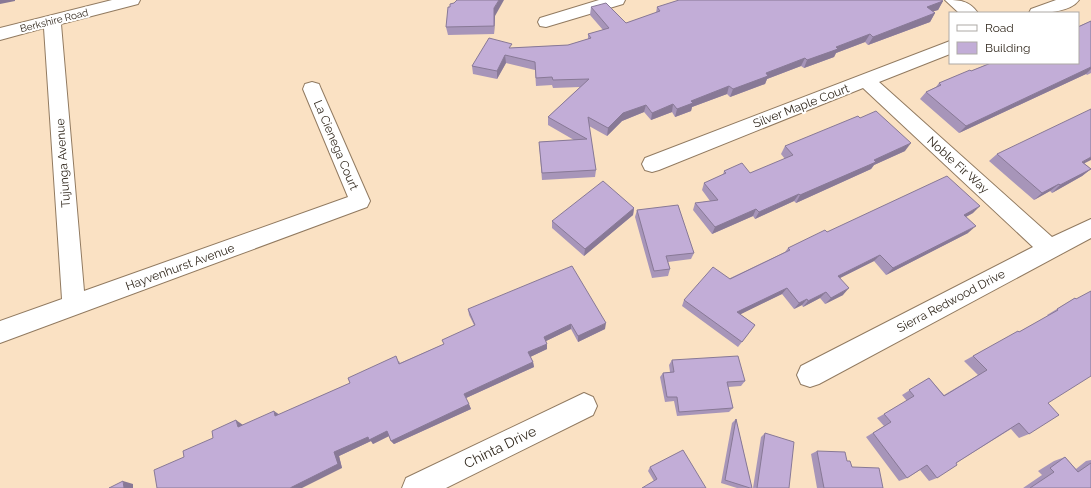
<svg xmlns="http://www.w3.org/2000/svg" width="1091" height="488" font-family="Raleway,sans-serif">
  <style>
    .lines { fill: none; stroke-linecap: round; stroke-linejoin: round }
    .minor-casing { stroke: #917a60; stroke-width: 2 }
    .minor { fill: #fff; fill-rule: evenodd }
    .wall { fill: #a795b9 }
    .shaded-wall { fill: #887996 }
    .building { fill: #c2add7; stroke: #887996 }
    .labels { text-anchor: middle; stroke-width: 4; stroke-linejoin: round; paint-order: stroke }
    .far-street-label { font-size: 10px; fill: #32291e; stroke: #fff }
    .street-label { font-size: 12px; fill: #32291e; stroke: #fff }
    .near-street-label { font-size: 14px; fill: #32291e; stroke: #fff }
  </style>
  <rect width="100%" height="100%" fill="#fae1c3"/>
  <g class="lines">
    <defs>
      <path id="minor" d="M112 0H140L138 4 61 24 84 291 348 197 303 89 305 84 312 82 319 84 321 89 370 201 367 207 0 343V321L62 299 44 28 0 40V28Z
        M599 0H625L623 4 546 27 540 26 538 22 540 18Z
        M945 0C959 0 969 0 978 13H959Z
        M1056 0H1079C1070 13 1043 13 1029 13L1031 9Z
        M950 41V54L879 82 1052 237 1091 219V238L819 384 810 387 801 384 797 375 801 366 1033 247 863 88 659 170 652 172 645 170 642 164 645 158Z
        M584 393 593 397 597 406 593 415 446 488H402L406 478Z"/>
    </defs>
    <!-- minor casing -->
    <use href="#minor" class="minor-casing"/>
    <!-- minor -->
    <use href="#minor" class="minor"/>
  </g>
  <!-- wall -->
  <path class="wall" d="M943 1 938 10 933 11 935 13 930 22 868 45 865 42 836 53 834 57 804 68 801 66 767 79 765 84 730 97 727 94 692 107 691 111 675 117 672 112 651 120 644 112 622 121 607 136 589 126 596 170 595 177 542 180 539 142 574 140 548 125V117L580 87 553 88 552 85 536 86 535 70 506 63 497 79 473 74 472 66 512 48 568 45 588 39V34L603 30 590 15 591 7 626 23 656 13 657 7Z
    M495 16 494 34 448 35 446 27Z
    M1091 21V73L1087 75 1086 74 959 133 920 99 926 92 936 87 939 83 971 71Z
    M860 118 905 151 874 165 871 169 796 203 794 201 755 219 753 216 712 234 693 210 695 203 710 201 702 190 704 183 723 175 724 171 750 173 785 159 781 154 785 146Z
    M997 154 1084 163 1091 169 1082 176 1052 193 1050 191 1034 200 989 161Z
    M634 208 633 215 584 256 552 228V221Z
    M637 210 694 253 691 259 668 262 670 269 668 276 652 278 635 217Z
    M973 213 966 217 968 233 886 275 874 261 840 278 843 295 825 304 820 298 803 307 802 305 794 309 782 294 740 314 755 325 738 347 682 306 684 300 785 252 788 248 827 232Z
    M1075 298 1048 403 1029 434 1019 438 1011 429 956 463 937 478 929 481 920 470 907 478 899 481 866 437 884 426 877 418 907 401 902 395 929 378 944 395 978 375 964 361 973 356 1019 332 1048 316 1047 315Z
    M468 309 605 329 578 342 571 329 546 341 547 349 530 357 533 362 534 367 466 398 471 409 394 444 391 441 389 436 373 444 371 441 339 456 342 468 184 457 243 425 279 415 399 361 400 363 444 344 474 325 469 315Z
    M672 360 745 381 741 386 728 387 733 408 729 412 677 416 674 401 665 402 660 377 663 373 670 372 669 365Z
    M736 419 752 488H737L721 483 732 423Z
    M765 433 789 488H753L761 437Z
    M817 451 847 461 852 467 883 488H817L811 454Z
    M1065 457 1076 469 1086 461 1091 460V488H1023L1042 475 1038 471 1054 461Z
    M650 467 706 488 654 481 648 471Z"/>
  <!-- shaded-wall -->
  <path class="shaded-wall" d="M0 0H15V1L0 4Z
    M499 0H504L495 16 494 34V8Z
    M943 1 938 10 922 15 927 7Z
    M935 13 930 22 868 45 873 37Z
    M870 34 865 42 836 53 834 57 804 68 807 60 836 47Z
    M505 55 506 63 497 79V71Z
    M805 58 801 66 767 79 765 84 730 97 733 89 766 73Z
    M1091 67V69L1086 74 959 133 966 126Z
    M729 86 727 94 692 107 691 111 675 117 677 109 691 101Z
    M673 104 672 112 651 120 652 113Z
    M646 105 644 112 622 121 607 136 608 128 623 113Z
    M911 143 905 151 874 165 871 169 796 203 800 195 874 160Z
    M1091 157V160L1073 169 1082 162Z
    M1091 169 1082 176 1052 193 1060 185Z
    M1059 184 1050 191 1034 200 1042 193Z
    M799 194 794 201 755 219 759 212Z
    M980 206 973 213 956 222 964 215Z
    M634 208 633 215 584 256 585 249Z
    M756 209 753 216 712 234 715 227Z
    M976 226 968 233 886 275 893 268Z
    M880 255 874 261 832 282 838 276Z
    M787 288 782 294 733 318 737 312Z
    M849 288 843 295 825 304 831 298Z
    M826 292 820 298 803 307 808 301Z
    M807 299 802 305 794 309 799 303Z
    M606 323 605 329 578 342V336Z
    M571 324V329L544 342V337Z
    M547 344V349L528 358V352Z
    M533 362 534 367 466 398 464 394Z
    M469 404 471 409 394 444 391 441Z
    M274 411 280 415 275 416Z
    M236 420 243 425 244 431 238 427Z
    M387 431 391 435 373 444 371 441 339 456 342 468 302 488H290L334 452 368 437Z
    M123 481 133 484V488H124Z"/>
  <!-- building -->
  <path class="building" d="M457 0H499L494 8V26L446 27 448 7H450V4L454 3Z
    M679 0H941L943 1 927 7 935 13 873 37 870 34 836 47 838 49 807 60 805 58 766 73 768 76 733 89 729 86 691 101 693 103 677 109 673 104 652 113 646 105 623 113 608 128 588 117 596 170 542 173 539 142 587 139 548 117 589 79 553 80 552 77 536 78 535 62 505 55 497 71 472 66 489 38 512 44 509 48 568 45 591 38 588 34 609 28 591 7 606 3 626 23 660 11 657 7Z
    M1091 21V67L966 126 926 92 941 85 939 83 970 70 971 71 991 63H1078V27Z
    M1091 109V157L1082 162 1091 169 1060 185 1059 184 1042 193 997 154Z
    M876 111 911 143 874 160 876 162 800 195 799 194 759 212 756 209 715 227 695 203 718 200 704 183 726 173 724 171 742 163 750 173 793 155 785 146 858 116 860 118Z
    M947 176 980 206 964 215 976 226 893 268 880 255 838 276 849 288 831 298 826 292 808 301 807 299 799 303 787 288 737 312 755 325 742 342 684 300 713 267 730 279 790 250 788 248 825 230 827 232Z
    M603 181 634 208 585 249 552 221Z
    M678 205 694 253 666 256 670 269 654 271 637 210Z
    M572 266 606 323 578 336 571 324 544 337 547 344 528 352 533 362 464 394 469 404 391 441 387 431 369 440 368 437 334 452 338 464 290 488H157L154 470 184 457 183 451 213 438 212 431 236 420 238 427 274 411 275 416 350 383 348 378 396 356 399 364 444 344 442 340 475 325 468 309Z
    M1091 291V376L1048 403 1059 415 1029 434 1019 423 956 463 957 465 937 478 927 465 907 478 873 433 891 422 884 414 914 396 909 390 929 378 944 396 987 370 973 356 1018 331 1019 332 1058 310 1057 309 1075 298 1076 299Z
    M738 356 745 381 727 382 733 408 679 412 677 397H667L663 373 674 372 672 360Z
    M736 419 752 488H750L725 480Z
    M765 433 794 442 789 488H757Z
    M683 450 706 488H642L657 479 650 467Z
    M817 451 845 452 847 461H850L852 467 879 468 883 488H824Z
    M1065 457 1078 472 1091 463V488H1030L1054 472 1050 468Z
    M123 481 124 488H109Z"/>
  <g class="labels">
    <!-- far-street labels -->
    <g class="far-street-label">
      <text transform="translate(54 20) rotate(-14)" y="4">Berkshire Road</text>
    </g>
    <!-- street labels -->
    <g class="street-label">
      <text transform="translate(801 106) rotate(-21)" y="4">Silver Maple Court</text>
      <text transform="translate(336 145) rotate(67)" y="4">La Cienega Court</text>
      <text transform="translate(63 163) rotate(-94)" y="4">Tujunga Avenue</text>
      <text transform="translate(958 165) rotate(42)" y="4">Noble Fir Way</text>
      <text transform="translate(180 267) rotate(-20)" y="4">Hayvenhurst Avenue</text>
      <text transform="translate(951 301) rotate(-28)" y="4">Sierra Redwood Drive</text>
    </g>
    <!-- near-street labels -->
    <g class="near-street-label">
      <text transform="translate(500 447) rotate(-26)" y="5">Chinta Drive</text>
    </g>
  </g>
  <!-- legend -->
  <rect x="949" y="12" width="130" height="52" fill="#ffffff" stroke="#ada9a5"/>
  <rect x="957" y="25" width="20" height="6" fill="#ffffff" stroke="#ada9a5"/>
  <text x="985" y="32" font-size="12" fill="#32291e">Road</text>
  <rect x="957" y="42" width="20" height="12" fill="#c2add7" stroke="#ada9a5"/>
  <text x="985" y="52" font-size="12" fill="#32291e">Building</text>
</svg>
